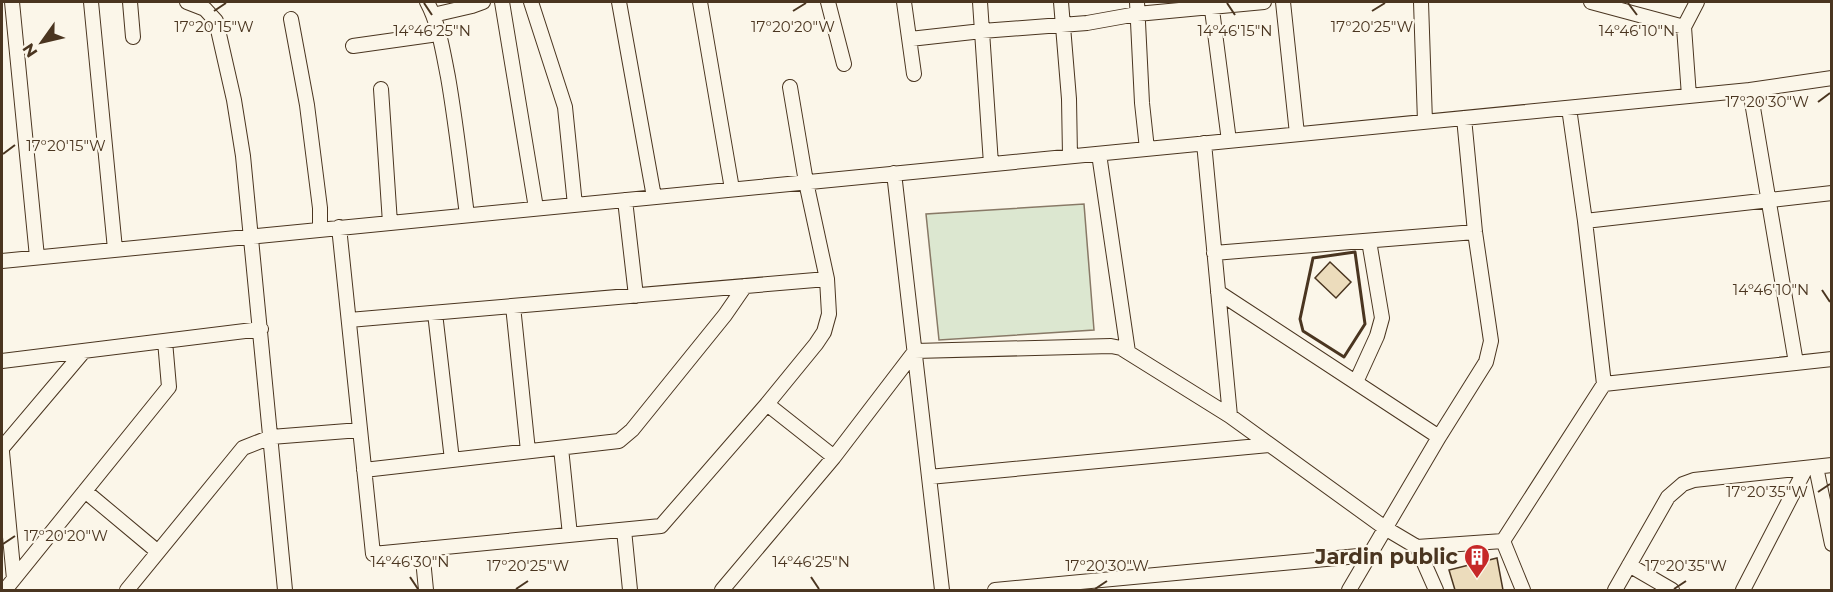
<svg xmlns="http://www.w3.org/2000/svg" width="1833" height="592" font-family="Montserrat,sans-serif">
  <style>
    .green { fill: #dce7d0; stroke: #887966; stroke-width: 1.5 }
    .building { fill: #ecdcbc; stroke: #4a3520; stroke-width: 1.5 }
    .lines { fill: none; stroke-linecap: round; stroke-linejoin: round }
    .minor-casing { stroke: #4a3520; stroke-width: 16 }
    .minor { stroke: #fbf6e9; stroke-width: 14 }
    .wall { stroke: #4a3520; stroke-width: 3 }
    .ticks { fill: none; stroke: #4a3520; stroke-width: 2 }
    .labels { text-anchor: middle; stroke-width: 4.5; stroke-linejoin: round; paint-order: stroke }
    .poi-label { font-size: 21px; font-weight: bold; fill: #4a3520; stroke: #fbf6e9; text-anchor: end }
    .ticks-label { font-size: 15px; text-anchor: middle; fill: #4a3520; stroke: #fbf6e9; stroke-width: 4.5; stroke-linejoin: round; paint-order: stroke }
  </style>
  <rect width="100%" height="100%" fill="#fbf6e9"/>
  <!-- green -->
  <path class="green" d="M1084 204 1094 330 939 340 926 214Z"/>
  <!-- building -->
  <path class="building" d="M1330 262 1351 282 1336 298 1315 278Z
    M1497 558 1503 590H1455L1449 570Z"/>
  <g class="lines">
    <defs>
      <path id="minor" d="M12 2 37 257
        M91 2 115 249
        M130 2 133 37
        M187 2 205 9 216 21 234 100 243 156 285 590
        M427 2C439 24 443 52 448 77 456 123 461 169 467 215
        M502 2 536 208
        M531 2 565 107 575 205
        M619 2 654 197
        M700 2 732 189
        M828 2 844 64
        M904 2 914 74
        M980 2 991 164
        M1061 2 1069 99 1070 156
        M1137 2 1142 103 1147 149
        M1211 2 1229 141
        M1283 2 1297 134
        M1421 2 1425 122
        M1591 2 1684 27
        M433 15 472 6 483 2
        M291 19 307 105 320 208V229
        M910 39 982 31 1087 23 1137 14 1264 2
        M353 46 438 34
        M381 89 390 223
        M1750 90 1796 363
        M1689 96 1684 27 1697 2
        M1569 108 1585 221 1604 384
        M1204 143 1230 416
        M1099 154 1128 352
        M894 173 942 590
        M625 200 636 296
        M1585 221 1832 193
        M339 227 373 554 661 526 767 404 816 344 824 332 829 314 827 279 806 182 790 87
        M1214 253 1475 232
        M2 261 1750 90 1832 78
        M1218 292 1439 437
        M513 306 528 451
        M435 313 452 460
        M349 320 827 279
        M2 361 261 329
        M1356 382 1377 336 1382 318 1369 241
        M767 404 834 457
        M2 448 84 351
        M561 448 570 535
        M2 452 14 579
        M1816 467 1832 544
        M364 470 619 441 632 430 725 315 745 286
        M929 477 1269 445
        M85 491 158 552
        M624 530 630 590
        M1503 541 1604 384 1832 359
        M1503 541 1523 590
        M422 549 426 590
        M1629 565 1672 590
        M2 590H5L169 387 165 341
        M127 590 243 448 271 437 360 430
        M722 590 834 457 915 351 1111 346 1121 348 1230 416 1385 528 1417 547
        M995 590 1369 555
        M1349 590 1439 437 1486 362 1491 341 1475 232 1464 118
        M1436 590 1417 547 1503 541
        M1615 590 1668 497 1683 484 1694 480 1832 465
        M1743 590 1806 468"/>
    </defs>
    <!-- minor casing -->
    <use href="#minor" class="minor-casing"/>
    <!-- minor -->
    <use href="#minor" class="minor"/>
    <!-- wall -->
    <path class="wall" d="M1355 252 1365 324 1344 357 1303 331 1300 319 1313 258Z"/>
  </g>
  <!-- ticks -->
  <path class="ticks" d="M424 3 432 15M1227 3 1235 15M1628 3 1637 15M214 11 226 3M793 11 806 3M1372 11 1385 3M1818 102 1830 93M3 154 15 145M1822 290 1830 302M1818 492 1830 484M3 544 15 536M410 577 418 589M811 577 819 589M516 589 528 581M1095 589 1107 581M1674 589 1686 581"/>
  <!-- icons -->
  <defs>
    <symbol id="building-pin" viewBox="-11 -11 22 30"><path d="M0 17L-7.5 6A9.5 9.5 0 1 1 7.5 6Z" fill="#c62828" stroke="#fbf6e9"/><path d="M-4-6H4V6H1V3H-1V6H-4ZM-2.5-4.3h1.7v1.8h-1.7ZM.8-4.3h1.7v1.8H.8ZM-2.5-1h1.7V.8h-1.7ZM.8-1h1.7V.8H.8Z" fill="#fff"/></symbol>
  </defs>
  <g fill-rule="evenodd">
    <use href="#building-pin" x="1462" y="542" width="30" height="40"/>
  </g>
  <g class="labels">
    <!-- poi labels -->
    <g class="poi-label">
      <text x="1458" y="564">Jardin public</text>
    </g>
  </g>
  <g class="ticks-label">
    <text x="214" y="32">17°20'15"W</text>
    <text x="793" y="32">17°20'20"W</text>
    <text x="1372" y="32">17°20'25"W</text>
    <text x="432" y="36">14°46'25"N</text>
    <text x="1235" y="36">14°46'15"N</text>
    <text x="1637" y="36">14°46'10"N</text>
    <text x="1767" y="107">17°20'30"W</text>
    <text x="66" y="151">17°20'15"W</text>
    <text x="1771" y="295">14°46'10"N</text>
    <text x="1767" y="497">17°20'35"W</text>
    <text x="66" y="541">17°20'20"W</text>
    <text x="410" y="567">14°46'30"N</text>
    <text x="811" y="567">14°46'25"N</text>
    <text x="528" y="571">17°20'25"W</text>
    <text x="1107" y="571">17°20'30"W</text>
    <text x="1686" y="571">17°20'35"W</text>
  </g>
  <!-- border -->
  <rect width="1833" height="592" fill="none" stroke="#4a3520" stroke-width="6"/>
  <!-- north arrow -->
  <g transform="translate(42 42) rotate(236)" stroke="#fbf6e9" stroke-width="4.5" paint-order="stroke">
  <path d="M0-4.5L10 22L0 15L-10 22Z" fill="#4a3520"/>
  <text y="-9" font-size="16" font-weight="bold" text-anchor="middle" fill="#4a3520">N</text>
  </g>
</svg>
